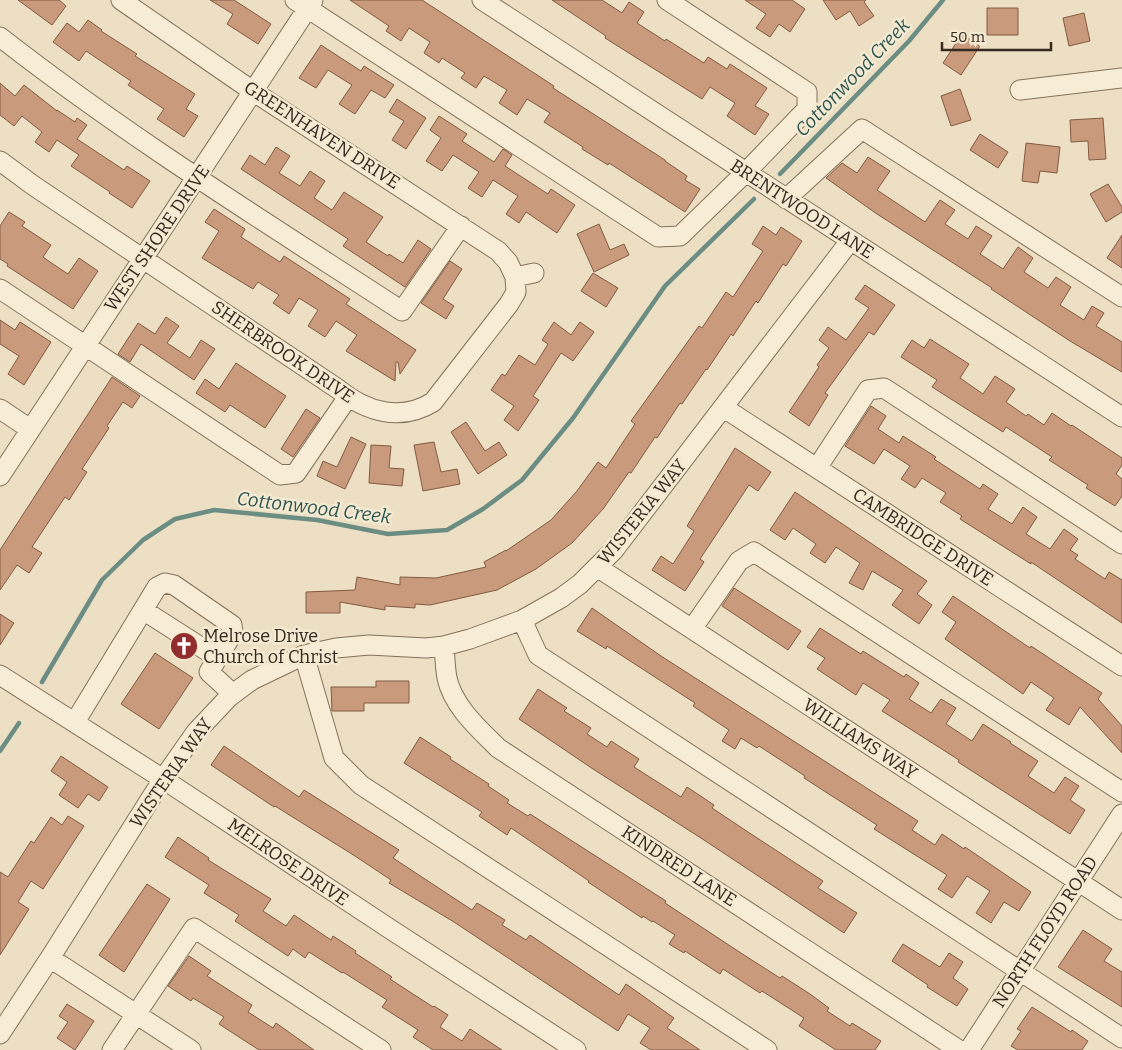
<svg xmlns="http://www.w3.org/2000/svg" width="1122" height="1050" font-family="Bitter,serif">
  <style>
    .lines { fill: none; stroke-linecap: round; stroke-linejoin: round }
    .stream { stroke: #6c8d84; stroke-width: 4.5 }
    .building { fill: #c99a7b; stroke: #835b42 }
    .minor-casing { stroke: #85715b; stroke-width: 21 }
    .minor { stroke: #f7edd6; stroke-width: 19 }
    .labels { text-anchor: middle; stroke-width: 5; stroke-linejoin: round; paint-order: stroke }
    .street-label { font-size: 18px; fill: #36291e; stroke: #f4ead2 }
    .poi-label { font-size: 18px; fill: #36291e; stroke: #f4ead2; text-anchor: start }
    .water-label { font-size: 19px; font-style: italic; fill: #2e5552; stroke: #f4ead2 }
  </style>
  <rect width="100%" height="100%" fill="#ecdfc3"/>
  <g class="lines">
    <!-- stream -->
    <path class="stream" d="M780 174 909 41 943 0
      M42 682 102 580 143 540 175 519 214 510 317 520 388 534 447 530 483 509 522 480 573 418 665 286 754 199
      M0 751 19 723"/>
  </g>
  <!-- building -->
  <path class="building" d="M18 0H59L66 6 52 25Z
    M210 0H234L271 24 258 44 227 24 233 14Z
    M350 0H422L554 86 553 88 665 160V161L687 176 685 180 700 189 685 212 609 163 608 165 582 149 583 147 544 122 550 113 527 99 517 115 499 103 507 90 484 76 476 88 461 78 465 73 442 58 439 63 424 53 430 42 409 28 401 41 386 31 389 26Z
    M552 0H602L622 13 629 2 644 12 637 23 665 41 666 39 704 63 708 57 727 69 730 64 767 88 755 106 769 114 755 135 727 116 735 103 710 87 702 99 605 38 606 36Z
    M745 0H792L805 9 790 32 779 24 770 37 756 28 766 14Z
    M823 0H866L864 2 874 16 859 26 850 11 836 20Z
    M987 8H1018V35H987Z
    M1084 13 1090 41 1069 46 1063 18Z
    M88 20 102 30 101 31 137 54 135 56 195 94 186 109 198 116 184 137 157 119 164 109 128 85 131 81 86 51 79 61 53 42 67 23 79 32Z
    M962 34 980 46 961 75 943 63Z
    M321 45 361 71 364 66 394 85 385 98 371 90 355 114 339 104 352 85 328 70 316 88 299 78Z
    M0 83 15 96 24 85 57 111V110L75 122 77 118 87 125 77 139 124 170 127 166 150 181 132 208 109 193 110 192 71 166 79 155 57 140 49 152 35 142 42 132 22 116 14 126 0 115Z
    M960 89 971 120 951 126 941 96Z
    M397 99 426 118 406 149 392 140 404 121 389 112Z
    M439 116 467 134 462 141 494 162 503 149 512 155 505 166 548 194 551 189 575 205 557 233 526 212 519 223 506 214 518 196 493 180 482 197 468 188 479 172 453 155 442 171 426 161 441 138 430 130Z
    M1103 118 1106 159 1089 160 1088 141 1071 142 1070 120Z
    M980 134 1008 152 998 168 970 150Z
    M1026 143 1060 147 1057 173 1040 171 1038 183 1022 181Z
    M276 147 290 156 279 173 300 186 310 171 325 181 314 198 332 210 344 192 383 217 366 242 388 256 389 254 403 263 418 240 431 249 405 287 343 246 348 239 241 169 250 155 265 165Z
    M868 157 890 171 877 190 925 222 940 200 955 210 945 224 968 239 976 226 992 236 980 254 1003 269 1018 247 1033 258 1024 272 1048 288 1056 277 1071 287 1060 305 1084 320 1092 306 1104 313 1096 326 1122 342V372L1070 341 991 289 992 288 877 214 826 178 842 163 857 173Z
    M1108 184 1122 207V212L1106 222 1090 194Z
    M214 209 245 229 241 237 280 262 284 256 350 299 346 304 416 350 400 374 398 362H396L395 381 346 351 357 335 336 321 325 337 308 326 318 310 299 298 289 314 273 303 279 295 258 282 253 289 202 258 219 231 205 222Z
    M9 212 25 222 22 226 51 245 43 257 50 262 68 274 79 258 98 271 73 309 7 266 8 264 0 259V226Z
    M599 224 610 250 624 244 629 255 594 272 577 234Z
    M763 226 776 235 781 227 802 241 786 266 783 264 758 303 756 301 733 336 731 334 707 370 706 369 682 404 680 403 657 438 655 437 631 473 629 472 603 509 572 543 536 569 497 590 430 605 415 604V608L385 606V610L340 602V613H306V592L355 590 357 577 400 585V577L436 578 486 567 484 562 506 550V551L551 520 577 491 598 462 606 468 635 424 631 421 699 326 702 328 726 292 733 297 763 251 752 244Z
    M1122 235V268L1107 258Z
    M450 261 462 269 443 299 454 306 446 319 421 303Z
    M593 273 618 288 606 307 581 291Z
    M865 285 895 305 874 335 869 332 825 393 828 395 809 426 789 412 819 367 817 365 829 348 819 340 828 327 846 340 869 308 855 299Z
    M166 317 179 326 167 343 190 358 201 340 215 349 194 380 141 344 130 362 118 354 138 323 155 334Z
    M0 320 15 330 20 322 51 342 24 385 8 374 19 356 0 344Z
    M554 322 571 335 580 322 594 332 573 361 561 353 533 396 539 400 518 431 504 420 514 406 491 390 502 374 505 376 519 355 535 365 548 344 542 340Z
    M930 339 969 364 960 378 983 394 995 376 1015 389 1006 402 1026 416 1028 414 1044 425 1052 413 1071 426 1072 425 1122 458V465L1116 474 1122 479V496L1115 506 1086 488 1088 485 1049 460 1052 457 1006 427 1003 432 932 387 937 380 901 357 912 340 924 348Z
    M236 363 286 396 265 428 230 405 225 412 196 393 205 379 219 389Z
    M112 377 140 396 132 408 123 402 107 426 109 428 82 469 87 472 69 500 65 497 32 547 42 553 29 573 17 565 0 590V550Z
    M871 406 886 416 878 429 899 443 903 436 936 457 934 459 980 489 983 484 998 494 988 509 1012 524 1023 507 1037 517 1026 534 1050 549 1064 529 1078 539 1070 550 1078 555 1075 559 1105 579 1109 572 1122 580V623L1031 562V564L960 519 962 516 940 502 946 493 922 478 915 488 901 479 910 466 884 449 874 464 845 446Z
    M306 409 320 418 293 457 281 449Z
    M466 422 485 451 499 442 507 455 478 474 451 432Z
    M351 437 366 444 345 489 317 476 323 461 337 467Z
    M434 442 441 472 457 469 460 484 423 491 414 445Z
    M371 445 391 446 389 468 404 469 402 486 369 483Z
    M735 448 771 472 758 491 749 485 700 559 704 562 685 591 652 570 661 556 673 564 694 531 687 526Z
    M795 492 927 581 917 594 932 605 919 624 892 605 903 590 872 571 863 590 849 583 860 563 836 547 825 563 810 553 816 544 793 528 785 540 770 530Z
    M734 588 801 631 788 650 722 606Z
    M953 596 1030 648 1031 646 1102 693 1098 699 1122 726V753L1080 707 1069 725 1046 710 1054 698 1031 682 1023 694 945 639 956 622 942 612Z
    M592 608 661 656 918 821 912 830 935 845 942 834 964 849 965 847 1031 892 1019 911 1004 902 991 923 976 913 990 891 967 876 952 898 938 889 947 875 874 829 877 825 804 778 805 776 759 746 757 748 741 738 735 749 722 741 729 730 693 706 695 703 607 646 606 649 577 631Z
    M0 614 14 623 0 645Z
    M820 628 861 654 863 651 904 677 906 674 919 683 909 699 931 713 941 699 956 708 946 724 972 741 983 724 1011 742 1010 743 1038 761 1028 776 1054 793 1065 777 1079 786 1070 800 1085 810 1070 834 958 762 959 760 882 711 890 700 863 683 856 695 817 669 825 658 807 647Z
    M155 653 193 678 159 729 121 704Z
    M376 681H409V703H364V711H332L331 687H376Z
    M538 689 567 708 564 711 591 728 587 734 607 747 611 741 639 759 634 767 681 797 687 787 714 805 712 808 748 832 823 881 818 888 857 913 844 933 704 840 593 769 519 719Z
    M420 737 451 757 450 759 489 784 488 786 509 800 507 803 528 816 530 814 666 901 665 903 744 955 780 978 782 976 810 994 829 1008 827 1011 850 1026 852 1023 881 1041 875 1050H836L799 1026 804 1018 762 991 760 993 723 969 720 974 685 951 684 953 669 944 675 935 653 921 652 922 643 916 642 918 588 882 589 881 511 828 507 835 479 816 482 812 404 763Z
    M224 746 299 797 304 790 399 850 393 858 472 910 477 903 505 920 502 925 526 940 530 935 619 995 626 984 674 1018 667 1028 700 1050H651L640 1043 650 1028 628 1014 618 1031 454 922 389 883 391 880 355 856 275 806 274 807 211 765Z
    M61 756 108 787 99 801 88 794 78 808 59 795 67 782 51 771Z
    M68 816 84 826 43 889 31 881 18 902 29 909 0 955V872L8 877 31 841 34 843 51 817 62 825Z
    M178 837 209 858 208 860 271 899 263 911 286 926 294 915 331 940 333 936 356 951 355 953 392 977 390 979 433 1007 434 1006 448 1015 440 1027 462 1041 470 1029 502 1050H433L413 1037 418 1030 382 1007 387 1000 343 972 342 973 309 952 305 958 293 949 288 956 235 921 239 915 204 893 209 885 165 857Z
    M147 884 170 899 124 972 99 955Z
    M1083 930 1112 949 1104 961 1122 972V1007L1058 967Z
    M903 944 940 967 949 953 963 962 953 978 968 989 957 1006 927 987 928 985 892 961Z
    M189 956 211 971 207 976 252 1005 248 1012 273 1028 276 1023 314 1050H259L219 1024 224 1017 193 998 191 1001 168 986Z
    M67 1004 94 1021 75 1050 57 1038 68 1022 59 1016Z
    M1032 1007 1071 1032 1072 1030 1088 1041 1082 1050H1018L1011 1046 1021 1031 1017 1029Z"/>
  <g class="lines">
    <defs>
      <path id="minor" d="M121 0 254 92 498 251 508 262 515 277
        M295 0 658 237 680 236 746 172 807 109V92L667 0
        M482 0 1122 417
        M0 37C128 137 267 223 402 311L461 226
        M1020 90 1122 78
        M0 161 34 186 338 389C366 412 401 422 433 402L509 304 516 292 515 277 534 273
        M786 199 862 129 1122 297
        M0 289 280 475 296 473 348 397
        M724 408 1122 666
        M0 409 30 429
        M817 468 868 390 884 388 1122 544
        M0 476 313 0
        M597 567 1122 910
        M143 610 218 658
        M522 620 538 655 1122 1038
        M692 629 739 561 754 552 1122 792
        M444 646C445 656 445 667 447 678 453 706 478 728 498 748L959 1050
        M304 655 334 758 361 785 767 1050
        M0 675 163 779 387 927 576 1050
        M75 722 157 587 165 583 174 585 232 625 233 633 209 672 233 694
        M50 958 191 1050
        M0 1034 50 958 163 779 196 732 229 697 252 680 304 655 336 648 369 645 426 648 444 646 470 639 522 620 561 598 580 584 614 550 850 241
        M112 1050 194 928 381 1050
        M969 1050 1122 814"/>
    </defs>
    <!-- minor casing -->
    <use href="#minor" class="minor-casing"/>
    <!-- minor -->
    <use href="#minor" class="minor"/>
  </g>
  <!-- icons -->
  <defs>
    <symbol id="church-disc" viewBox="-11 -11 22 22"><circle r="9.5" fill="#922d2f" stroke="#f4ead2"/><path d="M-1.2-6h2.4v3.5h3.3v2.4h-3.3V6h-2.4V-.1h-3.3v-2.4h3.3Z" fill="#fff"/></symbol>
  </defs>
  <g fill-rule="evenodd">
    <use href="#church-disc" x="168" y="630" width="32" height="32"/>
  </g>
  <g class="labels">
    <!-- street labels -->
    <g class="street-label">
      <text transform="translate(322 135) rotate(33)" y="6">GREENHAVEN DRIVE</text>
      <text transform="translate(802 209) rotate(33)" y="6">BRENTWOOD LANE</text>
      <text transform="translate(157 238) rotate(-56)" y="6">WEST SHORE DRIVE</text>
      <text transform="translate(283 352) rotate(34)" y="6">SHERBROOK DRIVE</text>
      <text transform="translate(642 512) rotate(-51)" y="6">WISTERIA WAY</text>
      <text transform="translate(923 537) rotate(33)" y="6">CAMBRIDGE DRIVE</text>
      <text transform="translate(860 739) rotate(33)" y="6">WILLIAMS WAY</text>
      <text transform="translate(171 773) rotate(-55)" y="6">WISTERIA WAY</text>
      <text transform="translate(288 862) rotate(34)" y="6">MELROSE DRIVE</text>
      <text transform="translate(679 866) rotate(33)" y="6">KINDRED LANE</text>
      <text transform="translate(1045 932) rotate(-57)" y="6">NORTH FLOYD ROAD</text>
    </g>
    <!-- poi labels -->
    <g class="poi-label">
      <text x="203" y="642">Melrose Drive<tspan x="203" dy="21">Church of Christ</tspan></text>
    </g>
    <!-- water labels -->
    <g class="water-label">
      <text transform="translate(852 77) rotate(-46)" y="7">Cottonwood Creek</text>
      <text transform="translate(314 507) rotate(7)" y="7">Cottonwood Creek</text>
    </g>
  </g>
  <!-- scale -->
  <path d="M942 42v8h109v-8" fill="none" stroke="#36291e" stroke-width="2.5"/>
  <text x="950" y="42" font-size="15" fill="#36291e" stroke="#f4ead2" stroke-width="4" paint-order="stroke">50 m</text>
</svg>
